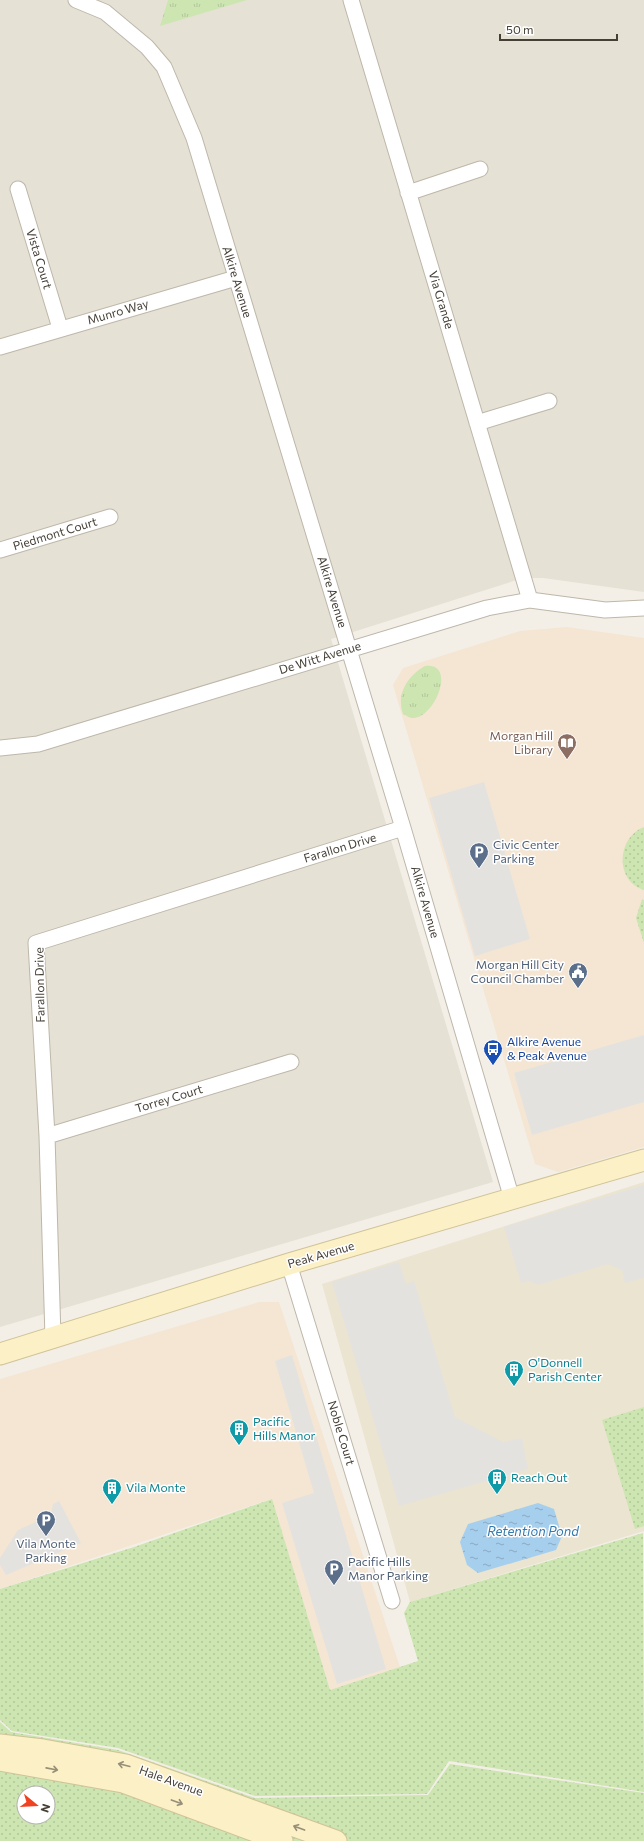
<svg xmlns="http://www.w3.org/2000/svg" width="644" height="1841" font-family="Commissioner,sans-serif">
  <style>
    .residential { fill: #e6e1d5 }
    .commercial { fill: #f4e6d3 }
    .education { fill: #ebe4d1 }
    .grass { fill: url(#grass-dots); fill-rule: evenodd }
    .park { fill: url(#park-tufts) }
    .parking { fill: #e4e2df }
    .water { fill: url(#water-ripples) }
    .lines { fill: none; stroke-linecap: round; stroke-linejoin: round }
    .street-casing { stroke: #beb7aa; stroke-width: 17 }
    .secondary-casing { stroke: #d0c398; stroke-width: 23 }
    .street { stroke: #fff; stroke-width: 15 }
    .secondary { stroke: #fcf0c7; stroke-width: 21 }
    .oneway { stroke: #978f77 }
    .labels { text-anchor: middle; stroke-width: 3; stroke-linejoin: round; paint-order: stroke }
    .street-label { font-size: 12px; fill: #453f36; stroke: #fff }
    .education-label { font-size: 12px; fill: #785e54; stroke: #fff; text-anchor: end }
    .service-label { font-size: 12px; fill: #4e5e75; stroke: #fff; text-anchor: start }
    .transit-label { font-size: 12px; fill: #164399; stroke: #fff; text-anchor: start }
    .culture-label { font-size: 12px; fill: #0d838f; stroke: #fff; text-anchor: start }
    .water-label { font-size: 13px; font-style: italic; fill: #3478ac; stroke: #fff }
  </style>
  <defs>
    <pattern id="grass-dots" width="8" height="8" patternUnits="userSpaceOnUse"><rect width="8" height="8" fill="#cde5b1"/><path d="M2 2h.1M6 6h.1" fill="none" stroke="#b1c699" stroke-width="1.8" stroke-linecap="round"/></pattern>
    <pattern id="park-tufts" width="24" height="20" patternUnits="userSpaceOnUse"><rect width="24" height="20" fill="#cde5b1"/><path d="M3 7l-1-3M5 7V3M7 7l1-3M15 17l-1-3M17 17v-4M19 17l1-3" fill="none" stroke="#b1c699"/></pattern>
    <pattern id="water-ripples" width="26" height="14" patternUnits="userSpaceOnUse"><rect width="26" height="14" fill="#a6cfed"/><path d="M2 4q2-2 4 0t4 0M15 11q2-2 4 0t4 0" fill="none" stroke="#89a9c1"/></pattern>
  </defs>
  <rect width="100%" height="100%" fill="#f3efe7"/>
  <!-- residential -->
  <path class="residential" d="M0 0H644V592L543 578H523L331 639 493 1182 0 1327Z"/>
  <!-- commercial -->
  <path class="commercial" d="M567 627 644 638V1147L558 1172 535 1164 393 685 403 668 520 631Z
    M259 1302H279L400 1667 330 1690 271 1499 0 1589V1379Z"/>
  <!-- education -->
  <path class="education" d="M644 1182V1531L410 1602 322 1284Z"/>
  <!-- grass -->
  <path class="grass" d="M644 827V890C614 881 617 837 644 827Z
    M642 899 644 900V943L636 918Z
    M644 1407V1526L635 1529 602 1420Z
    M272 1499 330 1690 418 1661 404 1613 410 1602 643 1533 644 1792 449 1761 427 1794 255 1796 118 1748 12 1731 0 1720V1589L134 1547Z
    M0 1722 11 1732 118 1750 255 1798 428 1795 450 1764 644 1793V1841H0ZM24 1793H48V1817H24Z"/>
  <!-- park -->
  <path class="park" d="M168 0H247L160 26Z
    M425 666C458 662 434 720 412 718 409 718 406 715 403 714 396 695 407 676 425 666Z"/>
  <!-- parking -->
  <path class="parking" d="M484 782 530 939 475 956 429 798Z
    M644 1035V1102L532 1135 514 1073Z
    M644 1185V1278L625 1283 622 1270 608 1264 538 1285 529 1281 521 1283 504 1227Z
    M399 1262 406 1284 414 1281 455 1417 503 1442 522 1438 528 1469 399 1506 332 1282Z
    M292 1355 386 1669 337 1684 282 1503 314 1493 275 1361Z
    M59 1501 81 1543 6 1575 0 1565V1558L18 1530 51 1515 53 1504Z"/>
  <!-- water -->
  <path class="water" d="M538 1503 554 1509 562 1536 556 1550 478 1573 467 1565 460 1542 468 1524Z"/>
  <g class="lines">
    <defs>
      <path id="street" d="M76 0 105 12 147 47 164 67 194 138 403 828 512 1199
        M351 0 530 600
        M18 189 60 328
        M408 193 480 169
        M0 347 236 278
        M477 423 549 401
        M0 550 110 517
        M0 748 38 744 487 608 530 600 605 610 644 608
        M47 1136 291 1062
        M289 1264 392 1601
        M53 1338 47 1136 36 943 403 828"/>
      <path id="secondary" d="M0 1354 289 1264 644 1160
        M0 1745 43 1750 126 1765 336 1841
        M0 1760 123 1782 282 1841"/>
    </defs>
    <!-- street casing -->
    <use href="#street" class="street-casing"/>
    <!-- secondary casing -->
    <use href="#secondary" class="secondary-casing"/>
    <!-- street -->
    <use href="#street" class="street"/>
    <!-- secondary -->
    <use href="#secondary" class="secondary"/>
  </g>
  <!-- one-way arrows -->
  <defs><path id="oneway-shaft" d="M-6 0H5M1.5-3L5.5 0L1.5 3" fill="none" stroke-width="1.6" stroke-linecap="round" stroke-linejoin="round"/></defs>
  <g class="oneway">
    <use href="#oneway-shaft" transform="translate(124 1765) rotate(-166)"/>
    <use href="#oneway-shaft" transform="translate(52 1769) rotate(11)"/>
    <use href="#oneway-shaft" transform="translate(177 1802) rotate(20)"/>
    <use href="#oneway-shaft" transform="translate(299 1828) rotate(-160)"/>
  </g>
  <!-- icons -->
  <defs>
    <symbol id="library-pin" viewBox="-11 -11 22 30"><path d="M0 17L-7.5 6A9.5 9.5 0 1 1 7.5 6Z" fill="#8d6e63" stroke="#fff"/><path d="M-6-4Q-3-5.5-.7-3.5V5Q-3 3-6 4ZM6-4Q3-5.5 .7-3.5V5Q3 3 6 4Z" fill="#fff"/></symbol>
    <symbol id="parking-pin" viewBox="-11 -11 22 30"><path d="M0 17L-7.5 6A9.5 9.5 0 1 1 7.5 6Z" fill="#5c6f8a" stroke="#fff"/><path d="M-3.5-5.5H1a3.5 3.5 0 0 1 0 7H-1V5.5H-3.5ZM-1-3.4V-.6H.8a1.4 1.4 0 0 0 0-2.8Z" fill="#fff"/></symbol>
    <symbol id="civic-pin" viewBox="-11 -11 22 30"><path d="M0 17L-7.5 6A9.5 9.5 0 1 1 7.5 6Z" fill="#5c6f8a" stroke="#fff"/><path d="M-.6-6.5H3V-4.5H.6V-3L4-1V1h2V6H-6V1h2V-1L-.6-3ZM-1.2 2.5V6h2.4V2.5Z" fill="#fff"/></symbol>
    <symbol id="bus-pin" viewBox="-11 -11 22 30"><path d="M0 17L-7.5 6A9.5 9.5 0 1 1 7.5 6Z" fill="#1a4fb4" stroke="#fff"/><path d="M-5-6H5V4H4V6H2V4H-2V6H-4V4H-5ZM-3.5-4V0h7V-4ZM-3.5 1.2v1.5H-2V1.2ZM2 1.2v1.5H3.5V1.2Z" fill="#fff"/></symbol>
    <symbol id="building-pin" viewBox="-11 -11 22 30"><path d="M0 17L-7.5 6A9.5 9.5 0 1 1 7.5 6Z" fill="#0f9aa8" stroke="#fff"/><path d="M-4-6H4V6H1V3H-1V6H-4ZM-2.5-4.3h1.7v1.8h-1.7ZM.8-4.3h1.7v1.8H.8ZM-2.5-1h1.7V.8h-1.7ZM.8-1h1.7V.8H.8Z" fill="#fff"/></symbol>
  </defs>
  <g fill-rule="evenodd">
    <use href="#library-pin" x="556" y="732" width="22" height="30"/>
    <use href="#parking-pin" x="468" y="841" width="22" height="30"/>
    <use href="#civic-pin" x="567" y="961" width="22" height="30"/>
    <use href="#bus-pin" x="482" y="1038" width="22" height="30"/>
    <use href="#building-pin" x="503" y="1359" width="22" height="30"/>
    <use href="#building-pin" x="228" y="1418" width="22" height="30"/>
    <use href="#building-pin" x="486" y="1467" width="22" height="30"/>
    <use href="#building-pin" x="101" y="1477" width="22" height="30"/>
    <use href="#parking-pin" x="35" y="1509" width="22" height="30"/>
    <use href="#parking-pin" x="323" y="1558" width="22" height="30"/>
  </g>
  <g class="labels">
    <!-- street labels -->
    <g class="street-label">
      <text transform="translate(39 259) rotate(73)" y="4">Vista Court</text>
      <text transform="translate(237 282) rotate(73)" y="4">Alkire Avenue</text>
      <text transform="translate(441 300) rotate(73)" y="4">Via Grande</text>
      <text transform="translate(118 312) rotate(-16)" y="4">Munro Way</text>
      <text transform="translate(55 534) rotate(-17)" y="4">Piedmont Court</text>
      <text transform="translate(332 592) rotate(73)" y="4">Alkire Avenue</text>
      <text transform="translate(320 658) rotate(-17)" y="4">De Witt Avenue</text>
      <text transform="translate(340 848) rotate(-17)" y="4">Farallon Drive</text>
      <text transform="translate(425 902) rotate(74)" y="4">Alkire Avenue</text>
      <text transform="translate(40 985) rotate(-91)" y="4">Farallon Drive</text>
      <text transform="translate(169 1099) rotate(-17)" y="4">Torrey Court</text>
      <text transform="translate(321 1255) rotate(-16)" y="4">Peak Avenue</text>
      <text transform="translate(341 1433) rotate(73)" y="4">Noble Court</text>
      <text transform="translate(171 1781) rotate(20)" y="4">Hale Avenue</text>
    </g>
    <!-- education labels -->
    <g class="education-label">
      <text x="553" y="740">Morgan Hill<tspan x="553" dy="14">Library</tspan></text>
    </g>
    <!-- service labels -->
    <g class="service-label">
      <text x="493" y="849">Civic Center<tspan x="493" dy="14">Parking</tspan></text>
      <text x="564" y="969" text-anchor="end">Morgan Hill City<tspan x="564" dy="14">Council Chamber</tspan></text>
      <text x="46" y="1548" text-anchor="middle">Vila Monte<tspan x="46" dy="14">Parking</tspan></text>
      <text x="348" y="1566">Pacific Hills<tspan x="348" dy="14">Manor Parking</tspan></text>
    </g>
    <!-- transit labels -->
    <g class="transit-label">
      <text x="507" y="1046">Alkire Avenue<tspan x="507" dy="14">&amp; Peak Avenue</tspan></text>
    </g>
    <!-- culture labels -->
    <g class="culture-label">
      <text x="528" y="1367">O'Donnell<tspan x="528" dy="14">Parish Center</tspan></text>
      <text x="253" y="1426">Pacific<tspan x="253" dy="14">Hills Manor</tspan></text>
      <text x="511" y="1482">Reach Out</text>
      <text x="126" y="1492">Vila Monte</text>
    </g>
    <!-- water labels -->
    <g class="water-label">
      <text x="533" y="1536">Retention Pond</text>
    </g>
  </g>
  <!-- north arrow -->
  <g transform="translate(36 1805) rotate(108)"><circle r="19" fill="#ffffff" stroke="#b5b2af"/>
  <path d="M0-3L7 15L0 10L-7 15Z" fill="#f04221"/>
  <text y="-6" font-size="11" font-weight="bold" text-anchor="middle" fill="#453f36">N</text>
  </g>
  <!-- scale -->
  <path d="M500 34v6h117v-6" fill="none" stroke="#453f36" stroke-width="2"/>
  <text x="506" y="34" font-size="12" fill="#453f36" stroke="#ffffff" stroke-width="3" paint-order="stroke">50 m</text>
</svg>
